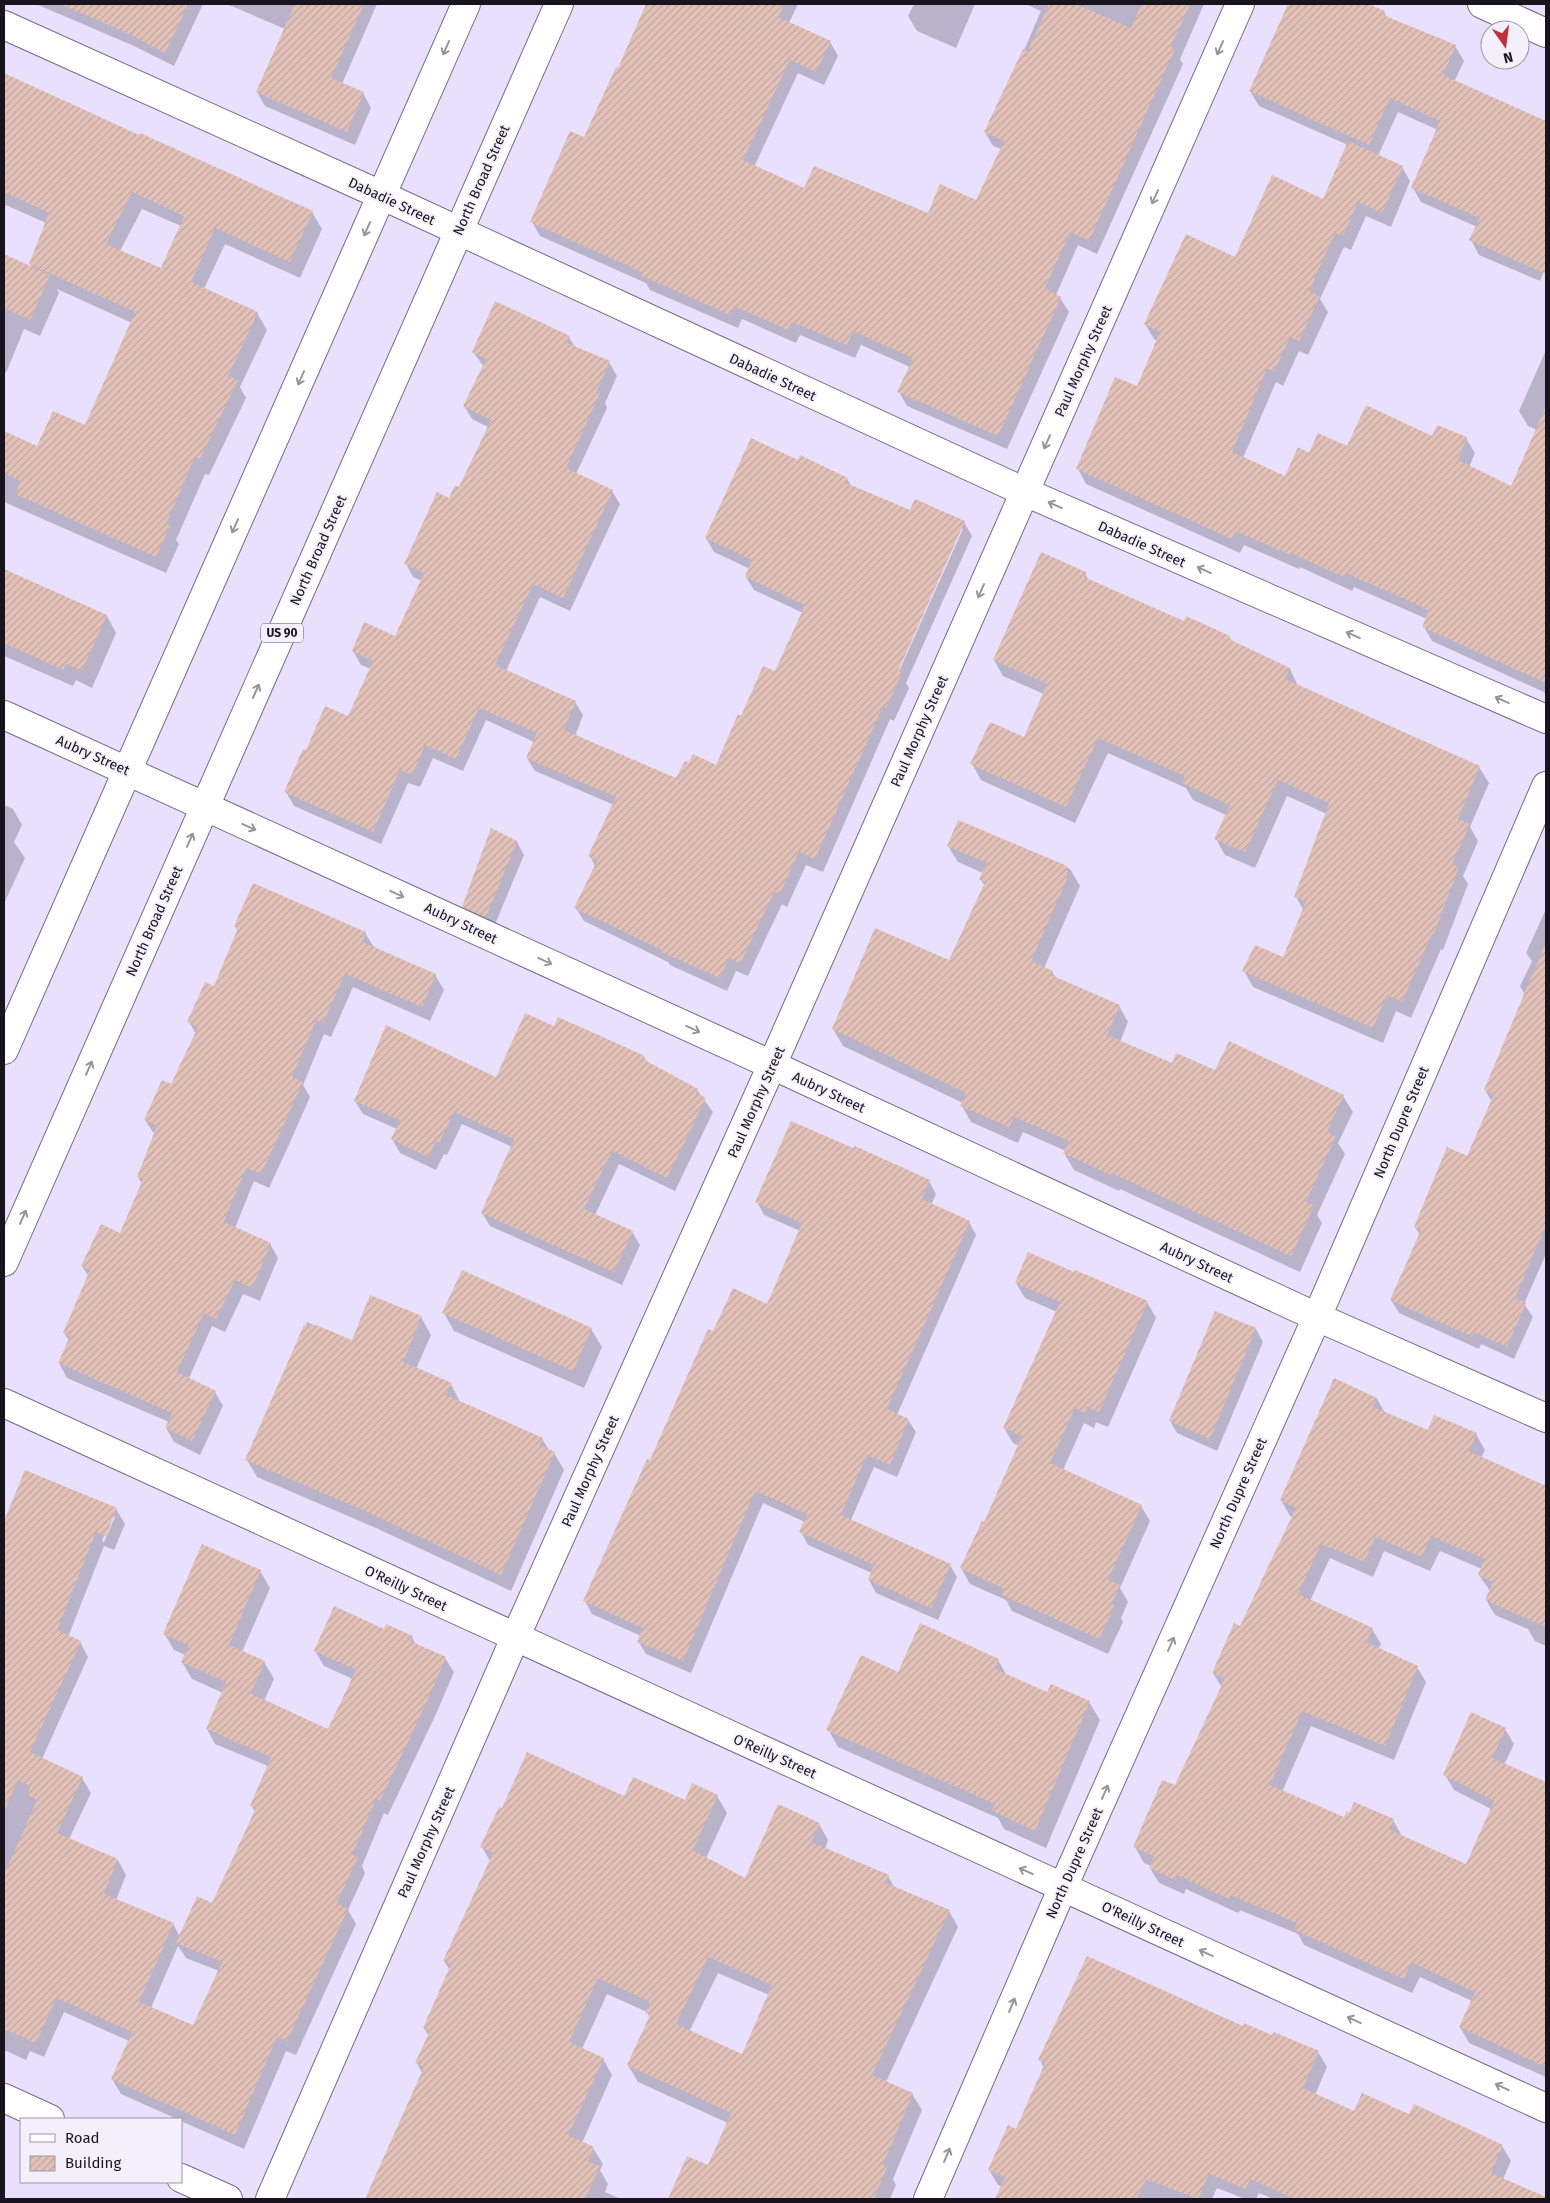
<svg xmlns="http://www.w3.org/2000/svg" width="1550" height="2203" font-family="'Fira Sans',sans-serif">
  <style>
    .shadow { fill: #0003; fill-rule: evenodd }
    .building { fill: url(#building-hatch); fill-rule: evenodd }
    .lines { fill: none; stroke-linecap: round; stroke-linejoin: round }
    .street-casing { stroke: #746c86; stroke-width: 30 }
    .primary-casing { stroke: #746c86; stroke-width: 30 }
    .street { stroke: #fff; stroke-width: 28 }
    .primary { stroke: #fff; stroke-width: 28 }
    .oneway { stroke: #97959a }
    .labels { text-anchor: middle; stroke-width: 4; stroke-linejoin: round; paint-order: stroke }
    .shield { fill: #f3f0fc; stroke: #595661; stroke-width: 1 }
    .shield-label { font-size: 12px; font-weight: bold; fill: #17141e }
    .street-label { font-size: 14px; fill: #17141e; stroke: #f3f0fc }
  </style>
  <defs>
    <pattern id="building-hatch" width="6" height="6" patternUnits="userSpaceOnUse" patternTransform="scale(1.25)"><rect width="6" height="6" fill="#e2c1b8"/><path d="M-1 1l2-2M0 6l6-6M5 7l2-2" fill="none" stroke="#c1a59e"/></pattern>
  </defs>
  <rect width="100%" height="100%" fill="#e8e0fd"/>
  <!-- shadow -->
  <path class="shadow" d="M36 4H203L174 66 134 46Z
    M227 4H377L342 84 363 93 371 108 355 145 265 106 257 92 285 29Z
    M648 4H798L789 23 830 42 838 56 824 85 798 73 754 167 805 190 928 214 977 202 1001 149 993 146 985 132 1005 94 1041 11 1025 4H1204L1180 59 1183 64 1097 254 1078 245 1056 295 1060 298 1069 312 1007 449 907 406 899 392 910 367 861 345 855 358 800 335 796 343 742 319 738 328 650 290 646 283 540 236 532 222 585 139 619 69Z
    M914 4H975L956 48 917 31 908 16Z
    M1289 4H1365L1384 12 1387 18 1455 46 1464 61 1454 82 1546 122V266L1540 281 1479 255 1471 240 1477 227 1421 202 1413 188 1438 130 1398 112 1378 156 1402 167 1410 181 1391 227 1366 216 1351 250 1344 247 1320 299 1328 312 1308 355 1299 351 1283 386 1276 382 1243 458 1285 478 1310 454 1348 447 1433 437 1466 438 1475 453 1469 467 1511 488 1537 430 1528 426 1519 411 1546 350V693L1432 641 1424 627 1427 619 1354 587 1352 591 1300 567 1299 569 1244 545 1240 553 1086 484 1078 469 1137 388 1157 341 1154 339 1145 324 1236 259 1324 200 1348 145 1259 106 1250 91Z
    M4 75 139 137 312 212 322 229 300 278 225 244 204 289 257 313 267 330 240 387 246 398 209 475 205 474 176 540 179 544 166 573 4 502V445L38 448 86 427 132 323 57 289 59 293 40 336 24 329 6 373 4 372V256L33 269 30 264 46 223 6 205 4 209ZM142 209 181 226 162 270 120 251Z
    M569 337 575 347 609 362 617 376 605 403 607 408 576 474 612 491 620 504 570 611 540 597 506 671 575 702 583 715 575 736 677 780 716 767 742 717 775 673 803 613 754 590 746 577 750 569 714 552 706 538 799 461 847 479 852 487 911 512 964 522 972 536 906 683 909 688 894 721 890 719 823 872 806 865 787 907 782 904 748 976 736 971 727 991 670 965 668 962 584 921 576 908 595 866 590 856 614 805 535 771 527 758 534 742 486 720 463 771 433 758 420 787 408 783 381 844 294 806 286 792 307 752 349 717 371 669 361 665 353 651 396 637 422 581 413 577 406 564 450 499 460 489 488 427 472 419 464 406 484 367 473 352ZM960 529H963L896 678 894 677Z
    M4 570 107 616 116 633 92 688 76 680 73 686 4 656Z
    M1085 573 1089 581 1185 623 1229 637 1233 642 1290 669 1298 686 1479 767 1489 783 1470 827 1478 841 1463 876 1468 884 1443 950 1441 949 1411 1018 1396 1011 1383 1043 1253 987 1244 971 1284 959 1304 911 1296 897 1327 814 1287 796 1255 868 1225 855 1216 839 1226 815 1193 800 1186 788 1108 753 1075 823 981 780 972 764 1025 739 1044 694 1003 676 994 660Z
    M4 805 13 809 22 825 14 842 25 858 4 904Z
    M959 821 1070 869 1080 886 1044 968 1052 972 1056 978 1119 1006 1128 1022 1120 1042 1172 1065 1343 1096 1353 1112 1338 1143 1345 1154 1317 1215 1322 1223 1300 1272 1120 1189 1119 1191 1074 1170 1064 1153 1066 1151 1023 1132 1018 1143 971 1122 962 1106 963 1103 843 1046 833 1029 950 962 985 886 980 879 983 873 958 862 948 846Z
    M492 830 517 842 524 855 493 929 471 919 464 907Z
    M1546 909V1254L1524 1304 1533 1317 1514 1359 1481 1344 1479 1349 1399 1313 1391 1300 1420 1235 1415 1227 1468 1157 1492 1102 1485 1090 1525 995 1520 986 1532 961 1526 953Z
    M235 926 365 933 374 947 435 975 444 990 430 1021 353 987 331 1037 324 1034 303 1085 310 1097 287 1149 269 1188 254 1181 235 1228 270 1244 278 1258 260 1301 243 1294 225 1332 212 1326 189 1378 215 1392 223 1406 200 1455 174 1442 166 1428 169 1422 67 1378 59 1363 69 1341 64 1333 89 1277 82 1266 121 1235 142 1184 138 1177 155 1135 145 1120 171 1086 196 1034 189 1022 214 988 238 931Z
    M554 1028 644 1057 647 1063 697 1090 713 1112 675 1191 619 1164 595 1215 632 1232 640 1245 622 1285 490 1226 482 1213 512 1147 462 1124 447 1155 444 1154 436 1170 400 1153 392 1139 397 1129 363 1114 355 1101 497 1078Z
    M929 1181 936 1194 931 1205 969 1222 976 1235 897 1415 908 1420 916 1432 897 1477 874 1467 851 1520 950 1565 957 1577 938 1620 876 1593 869 1580 872 1573 808 1545 801 1532 805 1522 763 1503 691 1673 646 1654 638 1641 641 1636 592 1614 585 1601 713 1332 767 1305 800 1231 764 1215 757 1202Z
    M1016 1283 1147 1302 1156 1318 1108 1427 1096 1422 1094 1428 1084 1423 1063 1470 1141 1506 1150 1521 1120 1588 1128 1602 1121 1618 1123 1622 1108 1654 1012 1611 1006 1600 970 1584 961 1568 985 1524 1019 1446 1013 1443 1004 1428 1057 1312 1025 1298Z
    M444 1313 591 1329 602 1347 584 1388 454 1331Z
    M1216 1313 1256 1329 1263 1342 1217 1451 1177 1433 1170 1421Z
    M421 1317 431 1335 416 1369 451 1384 460 1402 542 1439 549 1450 554 1453 564 1470 511 1591 376 1528 257 1477 247 1460 307 1322 352 1342Z
    M1377 1399 1385 1413 1428 1431 1476 1434 1485 1450 1481 1458 1546 1487V1646L1535 1641 1528 1629 1495 1615 1486 1600 1490 1591 1479 1575 1482 1569 1440 1551 1430 1571 1384 1551 1373 1577 1330 1558 1310 1601 1372 1629 1381 1644 1378 1649 1417 1667 1426 1682 1394 1760 1311 1726 1282 1792 1345 1819 1393 1820 1402 1836 1466 1866 1491 1809 1454 1790 1445 1775 1505 1729 1514 1744 1504 1765 1546 1784V2077L1469 2043 1460 2027 1472 2001 1420 1977 1412 1993 1304 1945 1298 1934 1240 1910 1238 1913 1186 1889 1184 1894 1159 1883 1150 1868 1151 1866 1144 1863 1135 1847 1176 1787 1222 1688 1213 1673 1241 1627 1293 1517 1290 1516 1281 1500Z
    M26 1471 116 1509 125 1524 114 1550 104 1546 68 1637 80 1642 88 1657 42 1759 82 1778 91 1793 69 1839 118 1860 126 1875 116 1900 173 1924 180 1937 213 1905 255 1812 251 1805 268 1766 215 1744 207 1729 223 1693 192 1679 182 1662 185 1655 174 1650 164 1633 260 1571 270 1588 242 1652 264 1662 274 1679 264 1701 328 1730 353 1679 324 1666 315 1651 384 1630 412 1637 416 1645 445 1658 454 1672 436 1714 388 1815 384 1813 362 1866 365 1873 348 1910 356 1924 296 2055 286 2051 244 2149 181 2121V2119H177L121 2094 112 2079 129 2041 64 2012 44 2057 30 2051 26 2060 4 2050V1524ZM112 1517H115L104 1542 102 1541ZM178 1946 186 1958 219 1971 193 2027 151 2008Z
    M998 1660 1007 1676 1048 1694 1089 1702 1100 1720 1046 1848 1004 1829 998 1818 838 1747 828 1729 898 1674Z
    M717 1796 727 1813 706 1858 745 1880 819 1824 828 1840 825 1849 888 1876 895 1888 949 1911 958 1927 886 2082 912 2094 922 2110 893 2179 896 2185 890 2199H670L688 2158 709 2167 728 2123 638 2082 628 2065 650 2018 647 2012 607 1994 582 2049 603 2059 612 2075 582 2143 593 2148 603 2164 600 2170 608 2184 605 2192 621 2199H366L422 2073 417 2063 429 2036 424 2028 450 1970 444 1961 490 1861 482 1847 625 1798 686 1802ZM718 1973 769 1995 742 2056 689 2032Z
    M1244 2028 1318 2052 1327 2067 1315 2095 1355 2113 1410 2116 1502 2146 1511 2161 1503 2179 1537 2194 1540 2199H1273L1259 2193 1256 2199H1245L1217 2188 1212 2199H996L1002 2186 998 2185 989 2170 1016 2130 1044 2068 1040 2060Z"/>
  <!-- building -->
  <path class="building" d="M60 4H188L165 53 125 32Z
    M295 4H364L331 78 364 92 347 132 256 92Z
    M646 4H784L778 17 831 41 816 72 790 60 743 160 804 188 814 166 928 213 940 184 976 200 1004 141 984 132 1023 49 1028 51 1049 4H1076L1131 28 1141 4H1190L1171 47 1175 49 1089 241 1070 232 1045 288 1061 297 998 436 897 392 913 358 853 331 847 345 792 322 788 330 734 306 730 315 640 275 642 272 530 222 570 131 584 137 616 67 618 68Z
    M1288 4H1368L1385 11 1383 15 1456 45 1443 75 1546 121V274L1469 240 1480 218 1411 188 1440 121 1390 98 1369 145 1249 91Z
    M4 73 139 135 140 133 313 211 290 262 215 228 191 282 258 312 228 376 238 380 200 459 195 457 166 524 170 526 156 557 15 494 21 481 4 473V431L37 446 53 411 85 425 135 312 29 264 49 213 4 192ZM132 192 184 216 161 268 106 244Z
    M1348 141 1403 166 1382 213 1358 202 1343 236 1335 233 1309 291 1320 296 1299 341 1290 337 1274 372 1267 368 1232 452 1285 476 1298 447 1309 453 1318 433 1347 446 1366 405 1432 436 1437 425 1467 437 1458 460 1511 486 1546 406V683L1422 627 1429 610 1346 573 1344 577 1291 553V555L1235 531 1232 539 1076 469 1115 377 1137 386 1160 332 1144 324 1186 234 1235 257 1272 175 1323 199Z
    M4 254 50 275 30 320 4 308Z
    M495 301 570 336 567 343 610 361 597 391 600 393 566 468 613 490 563 598 533 584 495 665 576 701 564 730 676 778 685 761 689 762 693 754 716 765 738 714 741 716 763 666 775 671 805 605 745 577 752 560 705 538 751 438 798 460 800 455 848 478 846 483 910 510 915 499 965 521 898 671 902 673 886 708 883 706 815 859 799 852 780 894 774 892 740 964 729 958 720 978 661 952 662 950 574 908 597 861 588 856 616 797 526 758 537 733 479 708 456 759 425 745 412 775 400 770 373 832 284 792 303 749 306 750 325 706 348 716 373 661 352 651 364 622 395 636 424 573 404 564 437 492 449 498 455 485 459 487 491 420 463 406 486 359 472 352Z
    M1041 552 1086 572 1084 577 1184 621 1186 616 1230 636 1229 639 1290 668 1285 679 1480 766 1458 819 1470 824 1452 864 1459 867 1434 934H1432L1402 1002 1387 995 1373 1028 1242 971 1255 945 1283 957 1306 901 1294 897 1329 803 1278 780 1245 852 1214 839 1230 805 1182 783 1185 776 1098 738 1066 807 970 764 990 722 1024 737 1047 684 993 660Z
    M4 569 107 615 82 671 66 664 63 670 4 643Z
    M958 820 1067 866V879L1031 961 1053 971 1051 975 1120 1005 1107 1035 1172 1063 1176 1053 1215 1070 1229 1041 1344 1095 1327 1132 1336 1136 1306 1202 1314 1206 1291 1256 1111 1173 1110 1175 1063 1153 1069 1141 1014 1117 1009 1127 960 1106 966 1093 832 1029 875 928 949 960 985 882 979 879 987 863 947 846Z
    M491 828 517 841 486 917 462 907Z
    M253 883 366 932 362 942 436 974 422 1007 345 974 323 1023 316 1020 292 1077 303 1082 279 1135 261 1174 246 1168 224 1222 271 1243 252 1288 235 1280 216 1319 204 1313 177 1372 216 1391 192 1441 165 1428 172 1413 58 1363 70 1336 63 1333 90 1270 81 1266 101 1224 120 1233 143 1179 137 1177 157 1126 144 1120 162 1080 171 1084 198 1027 187 1022 205 982 214 986 238 928 234 926Z
    M1546 942V1225L1515 1298 1526 1303 1507 1347 1474 1332 1472 1337 1390 1300 1421 1230 1414 1227 1447 1147 1467 1156 1494 1094 1484 1090Z
    M525 1013 554 1026 558 1017 645 1056 643 1059 698 1089 696 1093 706 1098 667 1178 612 1151 584 1209 633 1231 614 1272 481 1213 514 1139 454 1112 439 1143 436 1141 428 1157 391 1139 400 1120 354 1101 386 1025 496 1077Z
    M791 1121 853 1148 855 1146 930 1180 922 1199 970 1221 887 1409 909 1419 890 1465 867 1455 841 1515 951 1564 931 1608 868 1580 874 1565 799 1532 807 1514 755 1491 683 1661 637 1642 643 1628 583 1601 647 1459 650 1460 708 1329 713 1331 733 1288 767 1304 802 1223 755 1202Z
    M1028 1252 1074 1272 1075 1270 1148 1301 1099 1412 1087 1407 1085 1413 1075 1408 1050 1463 1142 1505 1108 1580 1120 1585 1112 1604 1115 1605 1099 1639 1002 1595 1004 1589 960 1568 982 1521 984 1522 1022 1436 1003 1428 1060 1302 1015 1283Z
    M462 1270 592 1328 573 1371 442 1313Z
    M370 1295 422 1316 403 1362 452 1383 446 1395 543 1438 540 1445 555 1452 501 1575 365 1511 245 1460 304 1325H316L352 1340Z
    M1215 1311 1256 1328 1210 1439 1169 1421Z
    M1334 1378 1377 1398 1373 1407 1428 1430 1434 1415 1477 1433 1469 1451 1546 1486V1627L1485 1600 1493 1582 1478 1575 1484 1559 1431 1536 1422 1557 1375 1537 1365 1562 1321 1544 1298 1594 1373 1628 1366 1642 1418 1666 1385 1746 1302 1711 1270 1785 1344 1817 1347 1811 1349 1813 1354 1802 1394 1819 1390 1830 1466 1864 1494 1801 1443 1775 1471 1712 1506 1728 1492 1758 1546 1782V2067L1459 2027 1475 1992 1411 1962 1404 1979 1294 1930 1297 1923 1231 1895 1229 1899 1177 1875 1175 1880 1149 1868 1154 1856 1133 1847 1162 1780 1175 1785 1225 1678 1212 1673 1234 1623 1240 1626 1296 1508 1280 1500Z
    M25 1470 117 1508 106 1536 96 1532 57 1630 81 1641 30 1752 83 1777 57 1833 118 1859 104 1894 174 1923 139 2002 193 2025 222 1962 176 1943 197 1896 212 1903 256 1808 250 1806 271 1757 206 1729 226 1682 328 1729 356 1670 314 1651 334 1606 384 1629 386 1624 413 1636 410 1641 446 1657 428 1699 380 1801 376 1799 352 1855 358 1857 337 1903 348 1909 287 2041 277 2037 235 2135 111 2079 132 2032 56 1998 36 2043 4 2029V1875L37 1800 27 1795 30 1786 18 1780 4 1811V1521Z
    M202 1544 261 1570 229 1645 265 1661 251 1693 181 1662 189 1645 163 1634Z
    M920 1623 999 1659 995 1669 1047 1692 1051 1684 1090 1701 1035 1831 992 1811 995 1804 826 1730 861 1655 898 1672Z
    M527 1752 624 1796 633 1777 685 1800 692 1783 718 1795 693 1850 745 1878 778 1804 820 1823 811 1842 889 1875 886 1883 950 1910 872 2075 913 2093 883 2165 887 2167 874 2199H668L687 2156 708 2165 731 2113 627 2065 650 2015 645 2013 650 2002 598 1978 569 2042 604 2058 568 2135 594 2147 588 2162 600 2166 585 2199H365L424 2067 415 2063 430 2031 423 2028 451 1964 443 1961 493 1853 480 1847 499 1807 502 1808ZM708 1957 772 1985 742 2054 676 2024Z
    M1087 1956 1243 2026 1244 2023 1272 2035 1274 2032 1319 2051 1303 2088 1354 2111 1362 2093 1409 2114 1414 2104 1503 2145 1491 2173 1546 2197V2199H1295L1250 2179 1246 2189 1209 2174 1198 2199 1146 2179 1137 2199H995L1005 2177 988 2170 1008 2125 1016 2129 1045 2063 1038 2060Z"/>
  <g class="lines">
    <defs>
      <path id="street" d="M1482 4 1546 33
        M4 25 381 195 1025 492 1546 719
        M4 715 772 1065 1317 1317 1546 1418
        M4 1403 1546 2108
        M4 2098 50 2119
        M181 2178 228 2199
        M270 2199 515 1638 772 1065 1240 4
        M928 2199 1063 1887 1317 1317 1546 786"/>
      <path id="primary" d="M4 1050 466 4
        M4 1262 559 4"/>
    </defs>
    <!-- street casing -->
    <use href="#street" class="street-casing"/>
    <!-- primary casing -->
    <use href="#primary" class="primary-casing"/>
    <!-- street -->
    <use href="#street" class="street"/>
    <!-- primary -->
    <use href="#primary" class="primary"/>
  </g>
  <!-- one-way arrows -->
  <defs><path id="oneway-shaft" d="M-6 0H5M1.5-3L5.5 0L1.5 3" fill="none" stroke-width="1.6" stroke-linecap="round" stroke-linejoin="round" transform="scale(1.25)"/></defs>
  <g class="oneway">
    <use href="#oneway-shaft" transform="translate(446 48) rotate(114)"/>
    <use href="#oneway-shaft" transform="translate(1220 48) rotate(114)"/>
    <use href="#oneway-shaft" transform="translate(1155 197) rotate(114)"/>
    <use href="#oneway-shaft" transform="translate(367 229) rotate(114)"/>
    <use href="#oneway-shaft" transform="translate(301 378) rotate(114)"/>
    <use href="#oneway-shaft" transform="translate(1047 442) rotate(114)"/>
    <use href="#oneway-shaft" transform="translate(1055 505) rotate(-156)"/>
    <use href="#oneway-shaft" transform="translate(235 526) rotate(114)"/>
    <use href="#oneway-shaft" transform="translate(1204 570) rotate(-156)"/>
    <use href="#oneway-shaft" transform="translate(981 591) rotate(114)"/>
    <use href="#oneway-shaft" transform="translate(1353 635) rotate(-156)"/>
    <use href="#oneway-shaft" transform="translate(256 691) rotate(-66)"/>
    <use href="#oneway-shaft" transform="translate(1502 700) rotate(-156)"/>
    <use href="#oneway-shaft" transform="translate(249 827) rotate(24)"/>
    <use href="#oneway-shaft" transform="translate(190 840) rotate(-66)"/>
    <use href="#oneway-shaft" transform="translate(397 894) rotate(25)"/>
    <use href="#oneway-shaft" transform="translate(545 961) rotate(25)"/>
    <use href="#oneway-shaft" transform="translate(693 1029) rotate(25)"/>
    <use href="#oneway-shaft" transform="translate(89 1068) rotate(-66)"/>
    <use href="#oneway-shaft" transform="translate(23 1217) rotate(-66)"/>
    <use href="#oneway-shaft" transform="translate(1171 1644) rotate(-66)"/>
    <use href="#oneway-shaft" transform="translate(1105 1792) rotate(-66)"/>
    <use href="#oneway-shaft" transform="translate(1026 1871) rotate(-156)"/>
    <use href="#oneway-shaft" transform="translate(1206 1953) rotate(-155)"/>
    <use href="#oneway-shaft" transform="translate(1012 2005) rotate(-67)"/>
    <use href="#oneway-shaft" transform="translate(1354 2020) rotate(-155)"/>
    <use href="#oneway-shaft" transform="translate(1502 2087) rotate(-155)"/>
    <use href="#oneway-shaft" transform="translate(947 2155) rotate(-67)"/>
  </g>
  <g class="labels">
    <!-- shield labels -->
    <rect class="shield" x="261" y="623.5" width="42" height="19" rx="4"/>
    <g class="shield-label">
      <text x="282" y="637">US 90</text>
    </g>
    <!-- street labels -->
    <g class="street-label">
      <text transform="translate(481 180) rotate(-66)" y="5">North Broad Street</text>
      <text transform="translate(392 201) rotate(25)" y="5">Dabadie Street</text>
      <text transform="translate(1083 361) rotate(-66)" y="5">Paul Morphy Street</text>
      <text transform="translate(773 377) rotate(25)" y="5">Dabadie Street</text>
      <text transform="translate(1142 544) rotate(24)" y="5">Dabadie Street</text>
      <text transform="translate(318 550) rotate(-66)" y="5">North Broad Street</text>
      <text transform="translate(919 731) rotate(-66)" y="5">Paul Morphy Street</text>
      <text transform="translate(93 755) rotate(24)" y="5">Aubry Street</text>
      <text transform="translate(154 921) rotate(-66)" y="5">North Broad Street</text>
      <text transform="translate(461 923) rotate(25)" y="5">Aubry Street</text>
      <text transform="translate(829 1092) rotate(25)" y="5">Aubry Street</text>
      <text transform="translate(756 1102) rotate(-66)" y="5">Paul Morphy Street</text>
      <text transform="translate(1401 1122) rotate(-67)" y="5">North Dupre Street</text>
      <text transform="translate(1197 1262) rotate(25)" y="5">Aubry Street</text>
      <text transform="translate(590 1471) rotate(-66)" y="5">Paul Morphy Street</text>
      <text transform="translate(1238 1493) rotate(-66)" y="5">North Dupre Street</text>
      <text transform="translate(406 1588) rotate(25)" y="5">O'Reilly Street</text>
      <text transform="translate(775 1756) rotate(24)" y="5">O'Reilly Street</text>
      <text transform="translate(426 1842) rotate(-66)" y="5">Paul Morphy Street</text>
      <text transform="translate(1074 1863) rotate(-66)" y="5">North Dupre Street</text>
      <text transform="translate(1143 1924) rotate(25)" y="5">O'Reilly Street</text>
    </g>
  </g>
  <!-- border -->
  <rect width="1550" height="2203" fill="none" stroke="#17141e" stroke-width="10"/>
  <!-- legend -->
  <rect x="20" y="2118" width="162" height="65" fill="#f3f0fc" stroke="#9b98a3"/>
  <rect x="30" y="2134" width="25" height="8" fill="#ffffff" stroke="#9b98a3"/>
  <text x="65" y="2143" font-size="15" fill="#17141e">Road</text>
  <rect x="30" y="2156" width="25" height="15" fill="url(#building-hatch)" stroke="#9b98a3"/>
  <text x="65" y="2168" font-size="15" fill="#17141e">Building</text>
  <!-- north arrow -->
  <g transform="translate(1505 45) rotate(166)"><circle r="24" fill="#f3f0fc" stroke="#9b98a3"/>
  <path d="M0-4L9 19L0 12L-9 19Z" fill="#c0303c"/>
  <text y="-8" font-size="14" font-weight="bold" text-anchor="middle" fill="#17141e">N</text>
  </g>
</svg>
